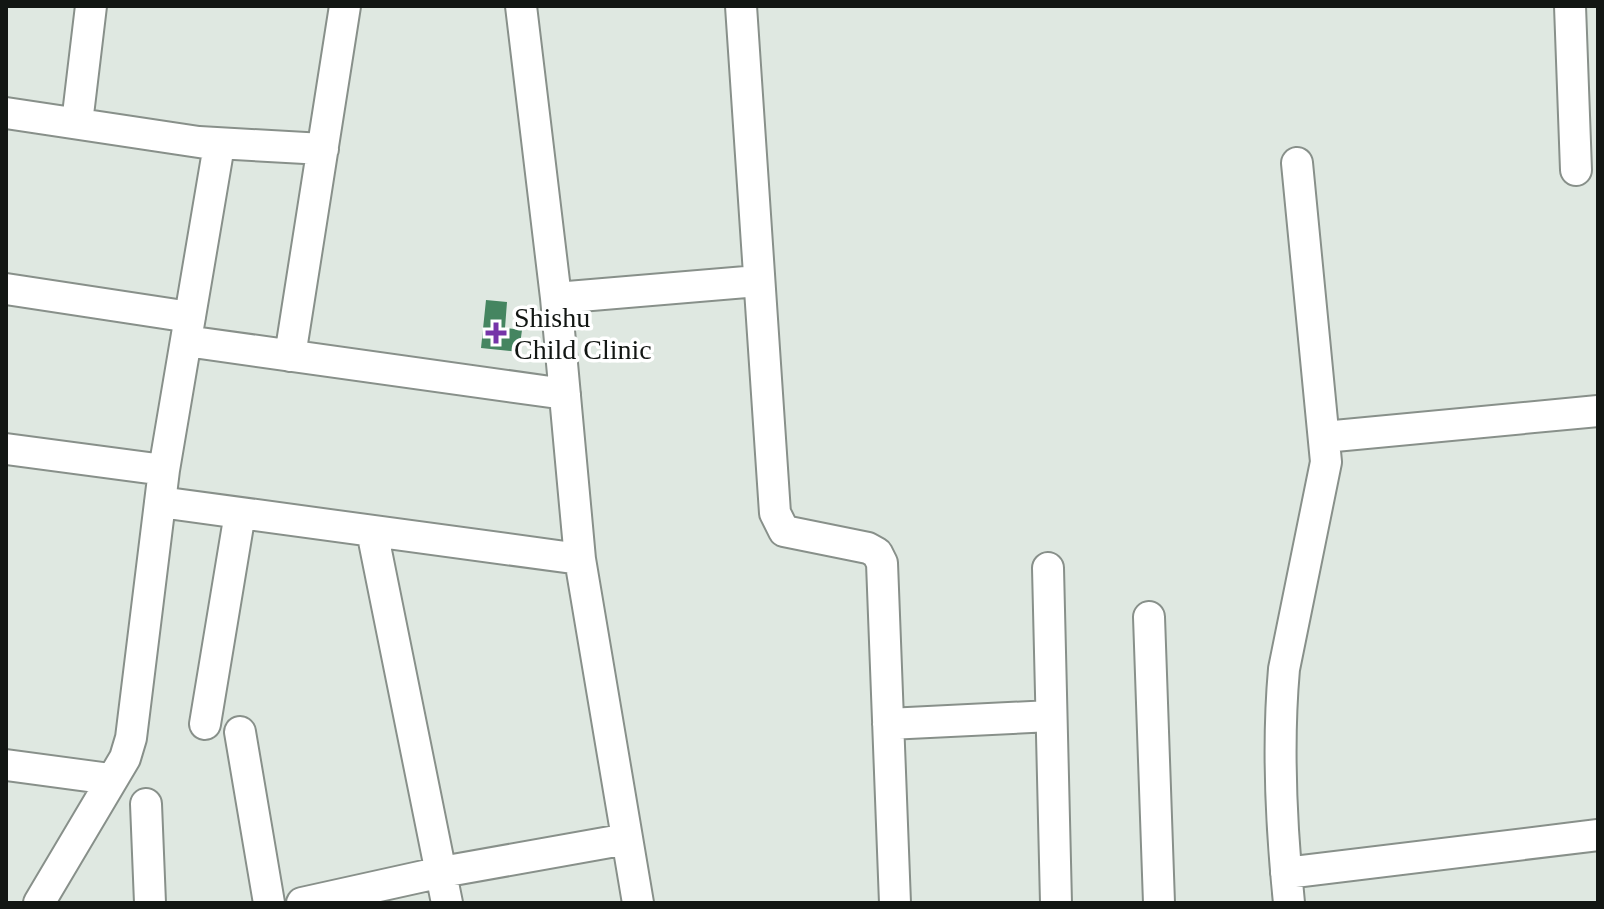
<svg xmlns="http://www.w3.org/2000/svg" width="1604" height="909" font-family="Georgia,serif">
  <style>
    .building { fill: #458560 }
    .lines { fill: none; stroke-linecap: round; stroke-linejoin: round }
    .street-casing { stroke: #88908a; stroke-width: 34 }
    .street { stroke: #fff; stroke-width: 30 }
    .poi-dot { fill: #7534a8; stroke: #fff; stroke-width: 3 }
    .labels { text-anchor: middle; stroke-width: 7; stroke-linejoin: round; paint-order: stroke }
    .poi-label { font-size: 28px; fill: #121613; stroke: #fff; text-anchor: start }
  </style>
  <rect width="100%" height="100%" fill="#dfe8e1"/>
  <!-- building -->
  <path class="building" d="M486 300 507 302 505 328 522 330 519 352 481 348Z"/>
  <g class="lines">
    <defs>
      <path id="street" d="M521 6 556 298 580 559 638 903
        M741 6 775 513 784 531 868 548 877 553 882 563 895 903
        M1570 6 1576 170
        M6 113 212 144 216 149 217 157 164 470 131 738 125 758 39 903
        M77 123 91 6
        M199 142 323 149
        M6 289 190 317
        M556 298 758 281
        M186 341 565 394
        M290 356 345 6
        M1324 437 1598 411
        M6 449 164 470
        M160 502 580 559
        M372 531 447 903
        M1048 568 1056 903
        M1149 617 1159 903
        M205 724 240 513
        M888 724 1051 716
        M240 732 269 903
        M6 765 110 779
        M146 804 150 903
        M1286 873 1598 835
        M302 903 442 872 627 839
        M1289 903C1281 825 1277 748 1284 669L1326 462 1297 163"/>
    </defs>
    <!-- street casing -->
    <use href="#street" class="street-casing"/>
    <!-- street -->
    <use href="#street" class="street"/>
  </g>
  <!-- markers -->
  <path class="poi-dot" d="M492 321h8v8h8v8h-8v8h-8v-8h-8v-8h8z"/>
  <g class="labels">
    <!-- poi labels -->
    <g class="poi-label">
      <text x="514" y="327">Shishu<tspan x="514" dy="32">Child Clinic</tspan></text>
    </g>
  </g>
  <!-- border -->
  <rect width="1604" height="909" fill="none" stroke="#121613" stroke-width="16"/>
</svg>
